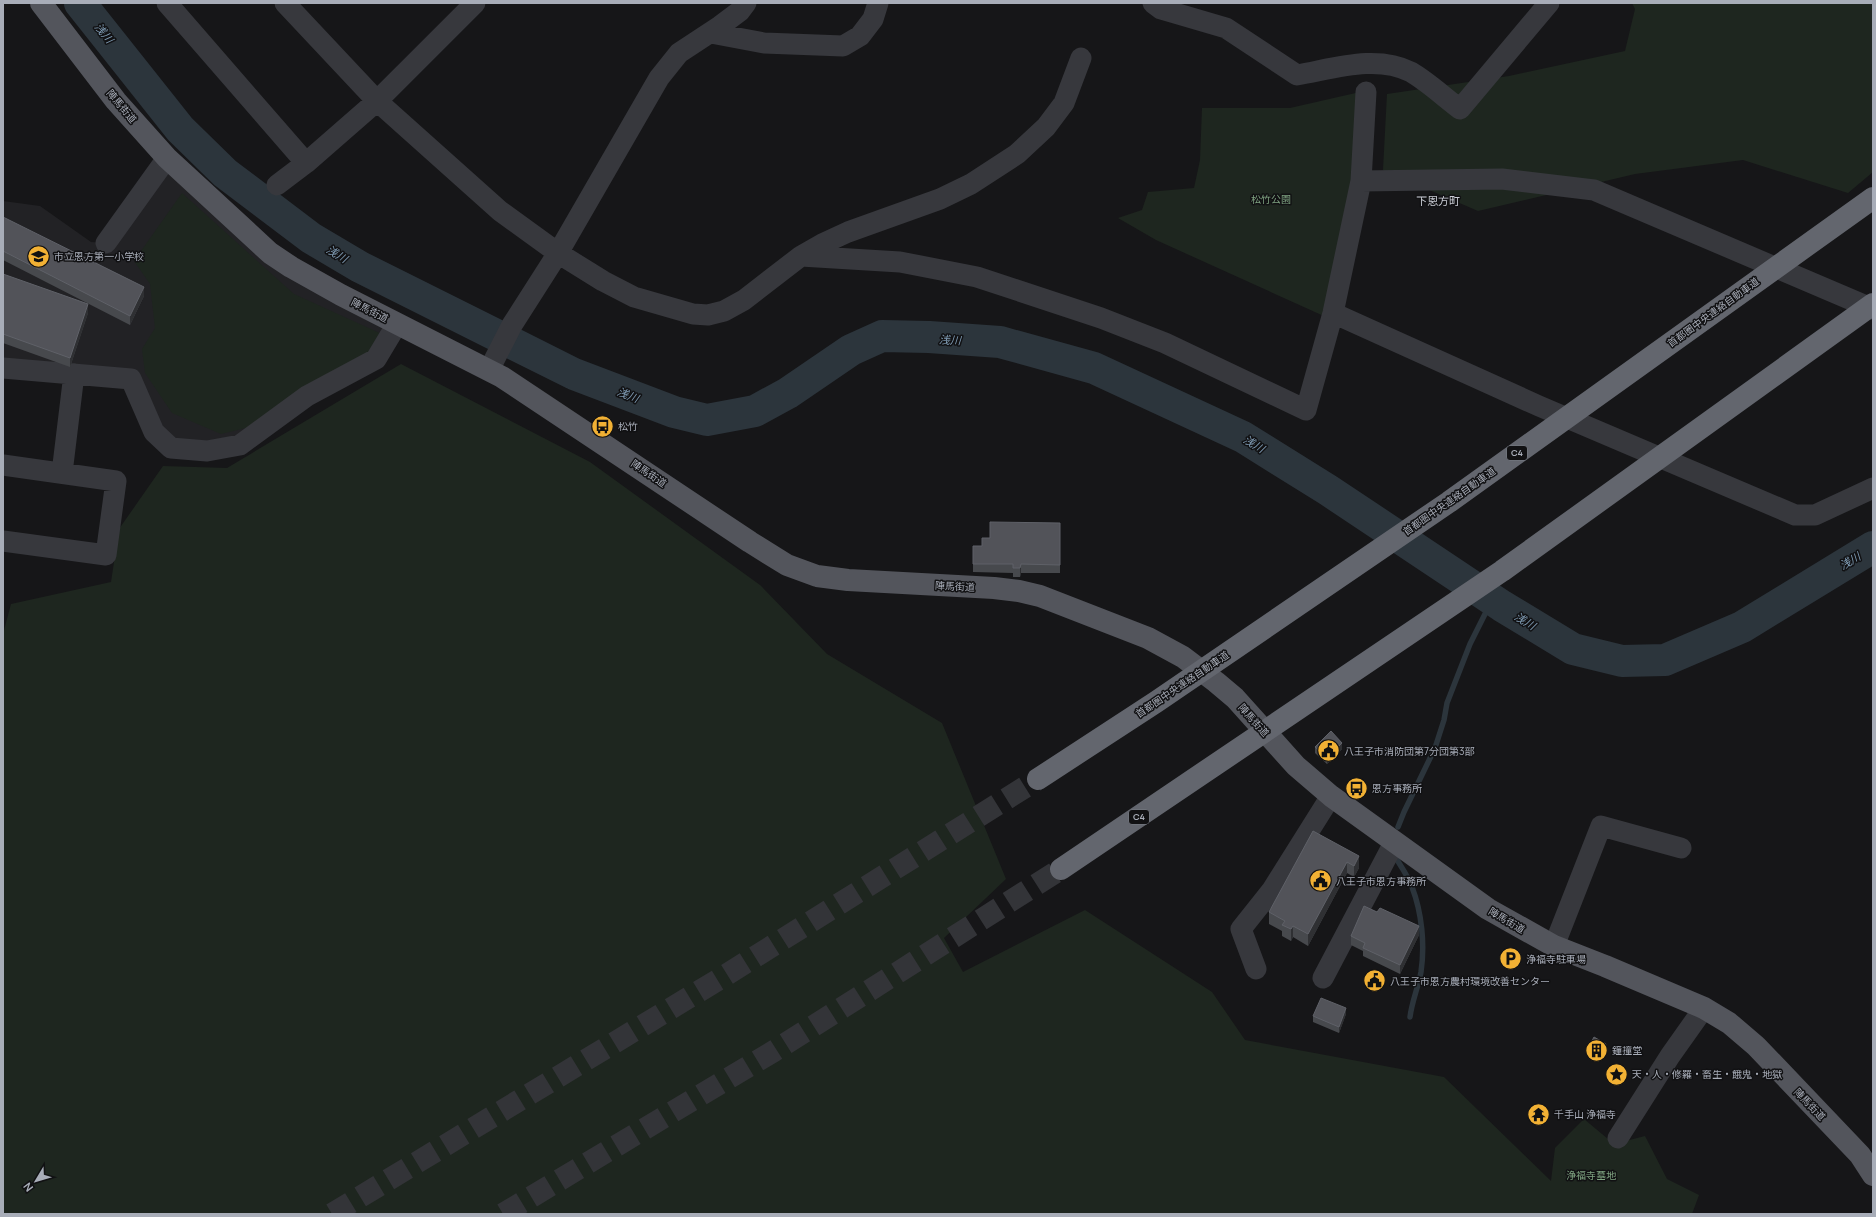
<svg xmlns="http://www.w3.org/2000/svg" width="1876" height="1217" font-family="Manrope,'Noto Sans JP',sans-serif">
  <style>
    .built { fill: #222225 }
    .green { fill: #1e261f }
    .lines { fill: none; stroke-linecap: round; stroke-linejoin: round }
    .stream { stroke: #2c353c; stroke-width: 5.5 }
    .river { stroke: #2c353c; stroke-width: 32 }
    .highway-tunnel { stroke: #333438; stroke-width: 22; stroke-dasharray: 22 11; stroke-linecap: butt }
    .minor { stroke: #37383d; stroke-width: 21 }
    .major { stroke: #53555c; stroke-width: 22 }
    .highway { stroke: #63666e; stroke-width: 22 }
    .wall { fill: #47494d }
    .shaded-wall { fill: #2f3033 }
    .building { fill: #525359; stroke: #5f6168 }
    .labels { text-anchor: middle; stroke-width: 3; stroke-linejoin: round; paint-order: stroke }
    .shield { fill: #111113; stroke: #7b7e86; stroke-width: 1 }
    .shield-label { font-size: 9px; font-weight: bold; fill: #a8adb8 }
    .street-label { font-size: 10px; fill: #a8adb8; stroke: #111113 }
    .park-label { font-size: 10px; fill: #7fa381; stroke: #111113 }
    .poi-label { font-size: 10px; fill: #a8adb8; stroke: #111113; text-anchor: start }
    .water-label { font-size: 11px; font-style: italic; fill: #7f9bb3; stroke: #111113 }
    .neighbourhood-label { font-size: 11px; fill: #c9ccd4; stroke: #111113 }
  </style>
  <rect width="100%" height="100%" fill="#161618"/>
  <!-- built -->
  <path class="built" d="M162 164 392 331 240 445 171 448 131 379 3 368V201L40 206 91 242 106 243Z"/>
  <!-- green -->
  <path class="green" d="M1632 3H1873V172L1848 193 1743 160 1635 174 1478 211 1383 170 1387 94 1509 76 1625 51 1635 9Z
    M1360 92 1355 180 1326 317 1156 240 1118 218 1142 210 1148 192 1194 188 1200 160 1202 108H1290Z
    M182 193 294 294 384 335 366 357 250 427 221 434 172 413 145 373 142 349 155 328 150 284 134 261Z
    M401 364 590 462 760 585 827 654 942 723 1006 879 944 938 963 972 1085 910 1212 992 1245 1040 1444 1077 1551 1181 1555 1148 1584 1119 1614 1144 1645 1136 1667 1179 1699 1195 1692 1214H3V634L11 604 111 582 119 529 163 466 227 468Z"/>
  <g class="lines">
    <!-- stream -->
    <path class="stream" d="M1398 827 1404 812 1435 748 1444 720 1447 703 1470 644 1492 600
      M1394 855C1400 865 1408 876 1412 887 1422 913 1425 945 1421 972 1418 988 1412 1001 1410 1017"/>
    <!-- river -->
    <path class="river" d="M80 3 180 129 225 173 311 238 360 267 574 374 674 412 707 420 755 411 788 393 851 350 882 336 929 337 1000 342 1094 368 1243 437 1328 490 1502 606 1573 649 1622 661 1665 660 1742 627 1873 547"/>
    <!-- highway-tunnel -->
    <path class="highway-tunnel" d="M332 1214 726 975 1038 779
      M503 1214 774 1051 1061 869"/>
    <!-- minor -->
    <path class="minor" d="M167 3 306 163
      M285 3 377 101 500 211 558 253 603 281 634 297 693 314 708 315 724 311 744 300 801 256 822 244 848 232 940 199 971 184 1017 154 1046 127 1064 103 1081 58
      M1153 3 1161 9 1226 28 1297 75C1333 69 1376 54 1411 72 1428 82 1444 97 1460 109L1549 3
      M711 33 764 43 843 46 860 36 873 19 878 3
      M1361 181 1502 179 1594 190 1873 309
      M277 185 306 163 377 101 475 3
      M106 243 167 158
      M801 256 900 262 977 277 1101 318 1165 343 1306 410 1333 313 1361 181 1366 92
      M1333 313 1539 406 1795 515H1815L1873 488
      M3 368 131 379 154 432 171 448 207 451 240 445 307 396 376 359 397 324
      M489 370 512 325 558 253 659 78 679 53 720 26 740 11 746 3
      M3 465 116 481 106 555 3 541
      M62 473 74 374
      M1554 946 1601 826 1681 848
      M1256 969 1241 929 1272 890 1331 796
      M1323 978 1394 843
      M1618 1138 1670 1056 1704 1008"/>
    <!-- major -->
    <path class="major" d="M41 3 116 101 167 158 270 253 291 267 341 295 502 377 750 542 787 565 817 576 848 580 994 588 1019 591 1040 596 1148 638 1183 657 1216 682 1235 698 1296 766 1331 796 1488 909 1554 946 1605 966 1704 1008 1729 1023 1756 1046 1860 1155 1873 1175"/>
    <!-- highway -->
    <path class="highway" d="M1038 779 1156 702 1449 502 1873 198
      M1061 869 1502 571 1873 304"/>
  </g>
  <!-- wall -->
  <path class="wall" d="M3 217 144 296 130 325 3 260Z
    M3 274 88 313 70 367 3 343Z
    M1060 523V573H1021L1020 577H1013V573L973 572V546H982L990 538Z
    M1315 747 1342 749 1327 764 1315 753Z
    M1313 831 1359 868 1354 877 1347 873 1308 946 1293 937 1291 941 1282 936V931L1269 924V912Z
    M1419 935 1400 974 1363 956V951L1351 945V936Z
    M1346 1014 1339 1033 1313 1022V1016Z
    M1606 1046 1599 1060 1587 1053V1050Z"/>
  <!-- shaded-wall -->
  <path class="shaded-wall" d="M144 287V296L130 325V316Z
    M88 304V313L70 367V358Z
    M1021 564V573L1020 577V568Z
    M1342 743V749L1327 764V758Z
    M1359 856V868L1354 877V866Z
    M1347 862V873L1308 946V934Z
    M1293 926V937L1291 941V929Z
    M1419 926V935L1400 974V965Z
    M1346 1008V1014L1339 1033V1027Z
    M1606 1044V1046L1599 1060V1057Z"/>
  <!-- building -->
  <path class="building" d="M3 217 144 287 130 316 3 251Z
    M3 274 88 304 70 358 3 334Z
    M990 522 1060 523V565L1021 564 1020 568H1013V564H973V546H982V538H990Z
    M1331 731 1342 743 1327 758 1315 747Z
    M1313 831 1359 856 1354 866 1347 862 1308 934 1293 926 1291 929 1282 925 1285 921 1269 912Z
    M1364 906 1377 912 1380 908 1419 926 1400 965 1363 948 1365 943 1351 936Z
    M1321 998 1346 1008 1339 1027 1313 1016Z
    M1594 1037 1606 1044 1599 1057 1587 1050Z"/>
  <!-- icons -->
  <defs>
    <symbol id="school-disc" viewBox="-11 -11 22 22"><circle r="9.5" fill="#f2b134" stroke="#111113"/><path d="M0-5L7-2L0 1L-7-2ZM-4 1L0 2.5L4 1V4Q0 6-4 4Z" fill="#111"/></symbol>
    <symbol id="bus-disc" viewBox="-11 -11 22 22"><circle r="9.5" fill="#f2b134" stroke="#111113"/><path d="M-5-6H5V4H4V6H2V4H-2V6H-4V4H-5ZM-3.5-4V0h7V-4ZM-3.5 1.2v1.5H-2V1.2ZM2 1.2v1.5H3.5V1.2Z" fill="#111"/></symbol>
    <symbol id="civic-disc" viewBox="-11 -11 22 22"><circle r="9.5" fill="#f2b134" stroke="#111113"/><path d="M-.6-6.5H3V-4.5H.6V-3L4-1V1h2V6H-6V1h2V-1L-.6-3ZM-1.2 2.5V6h2.4V2.5Z" fill="#111"/></symbol>
    <symbol id="parking-disc" viewBox="-11 -11 22 22"><circle r="9.5" fill="#f2b134" stroke="#111113"/><path d="M-3.5-5.5H1a3.5 3.5 0 0 1 0 7H-1V5.5H-3.5ZM-1-3.4V-.6H.8a1.4 1.4 0 0 0 0-2.8Z" fill="#111"/></symbol>
    <symbol id="building-disc" viewBox="-11 -11 22 22"><circle r="9.5" fill="#f2b134" stroke="#111113"/><path d="M-4-6H4V6H1V3H-1V6H-4ZM-2.5-4.3h1.7v1.8h-1.7ZM.8-4.3h1.7v1.8H.8ZM-2.5-1h1.7V.8h-1.7ZM.8-1h1.7V.8H.8Z" fill="#111"/></symbol>
    <symbol id="sight-disc" viewBox="-11 -11 22 22"><circle r="9.5" fill="#f2b134" stroke="#111113"/><path d="M0-6L1.8-2.2L6-1.7L2.9 1.2L3.7 5.4L0 3.3L-3.7 5.4L-2.9 1.2L-6-1.7L-1.8-2.2Z" fill="#111"/></symbol>
    <symbol id="temple-disc" viewBox="-11 -11 22 22"><circle r="9.5" fill="#f2b134" stroke="#111113"/><path d="M0-6L5-2H3V0L6.5 2.5H4V6H1.5V3h-3V6H-4V2.5H-6.5L-3 0V-2H-5Z" fill="#111"/></symbol>
  </defs>
  <g fill-rule="evenodd">
    <use href="#school-disc" x="26" y="244" width="25" height="25"/>
    <use href="#bus-disc" x="590" y="414" width="25" height="25"/>
    <use href="#civic-disc" x="1316" y="738" width="25" height="25"/>
    <use href="#bus-disc" x="1344" y="776" width="25" height="25"/>
    <use href="#civic-disc" x="1308" y="868" width="25" height="25"/>
    <use href="#parking-disc" x="1498" y="946" width="25" height="25"/>
    <use href="#civic-disc" x="1362" y="968" width="25" height="25"/>
    <use href="#building-disc" x="1584" y="1038" width="25" height="25"/>
    <use href="#sight-disc" x="1604" y="1062" width="25" height="25"/>
    <use href="#temple-disc" x="1526" y="1102" width="25" height="25"/>
  </g>
  <g class="labels">
    <!-- shield labels -->
    <g class="shield">
      <rect x="1507" y="446" width="20" height="14" rx="3"/>
      <rect x="1129" y="810" width="20" height="14" rx="3"/>
    </g>
    <g class="shield-label">
      <text x="1517" y="456">C4</text>
      <text x="1139" y="820">C4</text>
    </g>
    <!-- street labels -->
    <g class="street-label">
      <text transform="translate(122 106) rotate(50)" y="4">陣馬街道</text>
      <text transform="translate(370 310) rotate(27)" y="4">陣馬街道</text>
      <text transform="translate(1713 312) rotate(-36)" y="4">首都圏中央連絡自動車道</text>
      <text transform="translate(649 473) rotate(34)" y="4">陣馬街道</text>
      <text transform="translate(1449 501) rotate(-35)" y="4">首都圏中央連絡自動車道</text>
      <text transform="translate(955 586) rotate(3)" y="4">陣馬街道</text>
      <text transform="translate(1182 684) rotate(-34)" y="4">首都圏中央連絡自動車道</text>
      <text transform="translate(1254 720) rotate(48)" y="4">陣馬街道</text>
      <text transform="translate(1507 920) rotate(31)" y="4">陣馬街道</text>
      <text transform="translate(1810 1104) rotate(46)" y="4">陣馬街道</text>
    </g>
    <!-- park labels -->
    <g class="park-label">
      <text x="1271" y="203">松竹公園</text>
      <text x="1591" y="1179">浄福寺墓地</text>
    </g>
    <!-- poi labels -->
    <g class="poi-label">
      <text x="54" y="260">市立恩方第一小学校</text>
      <text x="618" y="430">松竹</text>
      <text x="1344" y="755">八王子市消防団第7分団第3部</text>
      <text x="1372" y="792">恩方事務所</text>
      <text x="1336" y="885">八王子市恩方事務所</text>
      <text x="1526" y="963">浄福寺駐車場</text>
      <text x="1390" y="985">八王子市恩方農村環境改善センター</text>
      <text x="1612" y="1054">鐘撞堂</text>
      <text x="1632" y="1078">天・人・修羅・畜生・餓鬼・地獄</text>
      <text x="1554" y="1118">千手山 浄福寺</text>
    </g>
    <!-- water labels -->
    <g class="water-label">
      <text transform="translate(104 33) rotate(51)" y="4">浅川</text>
      <text transform="translate(337 254) rotate(31)" y="4">浅川</text>
      <text transform="translate(950 340) rotate(3)" y="4">浅川</text>
      <text transform="translate(628 395) rotate(21)" y="4">浅川</text>
      <text transform="translate(1254 444) rotate(31)" y="4">浅川</text>
      <text transform="translate(1850 561) rotate(-31)" y="4">浅川</text>
      <text transform="translate(1525 621) rotate(31)" y="4">浅川</text>
    </g>
    <!-- neighbourhood labels -->
    <g class="neighbourhood-label">
      <text x="1438" y="205">下恩方町</text>
    </g>
  </g>
  <!-- border -->
  <rect width="1876" height="1217" fill="none" stroke="#a8adb8" stroke-width="8"/>
  <!-- north arrow -->
  <g transform="translate(36 1181) rotate(232)" stroke="#111113" stroke-width="3" paint-order="stroke">
  <path d="M0-3L7 15L0 10L-7 15Z" fill="#a8adb8"/>
  <text y="-6" font-size="11" font-weight="bold" text-anchor="middle" fill="#a8adb8">N</text>
  </g>
</svg>
